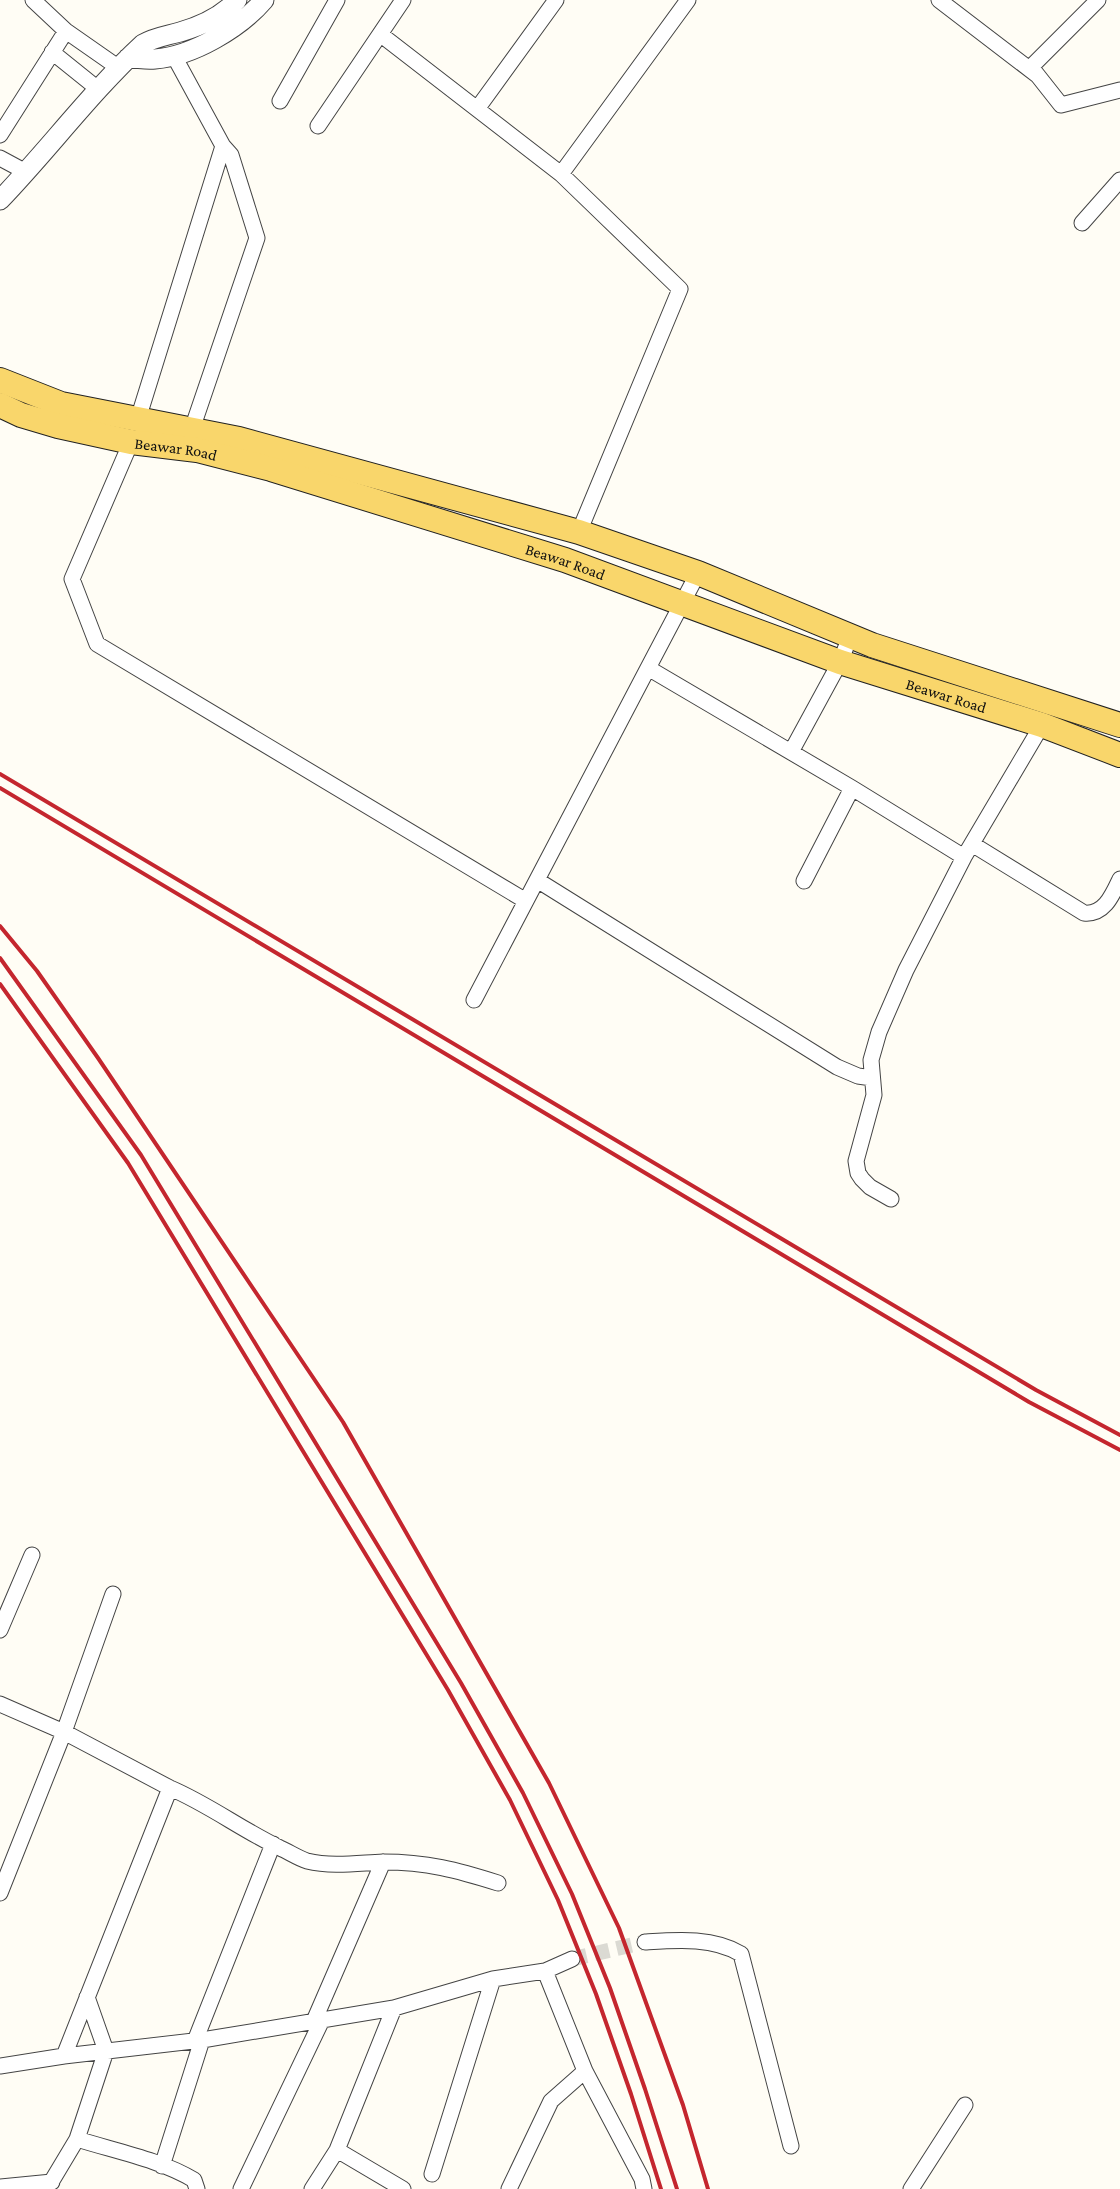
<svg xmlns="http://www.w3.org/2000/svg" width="1120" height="2189" font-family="'Crimson Pro',serif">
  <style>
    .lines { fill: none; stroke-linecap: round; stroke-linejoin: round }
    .minor-tunnel { stroke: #dbdad3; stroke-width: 15; stroke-dasharray: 15 8; stroke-linecap: butt }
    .minor-casing { stroke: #444; stroke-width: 17 }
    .tertiary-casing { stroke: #444; stroke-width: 21 }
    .primary-casing { stroke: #222; stroke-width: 26 }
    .minor { stroke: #fff; stroke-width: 15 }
    .tertiary { stroke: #fff; stroke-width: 19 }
    .primary { stroke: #f9d66b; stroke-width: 24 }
    .rail { stroke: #c4262e; stroke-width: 4 }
    .labels { text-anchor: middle; stroke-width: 5; stroke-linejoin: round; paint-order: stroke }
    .street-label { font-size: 16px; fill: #111; stroke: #fff }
  </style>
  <rect width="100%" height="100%" fill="#fffdf5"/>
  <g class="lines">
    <!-- minor-tunnel -->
    <path class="minor-tunnel" d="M572 1959 645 1942"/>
    <defs>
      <path id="minor" d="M33 0 66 31 119 68
        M939 0 1037 75
        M1098 0 1031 67 1061 105 1120 90
        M380 34 561 174 680 289 579 532
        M52 52 98 89
        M174 56 223 146 231 155 257 238 192 429
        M280 101 337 0
        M477 109 556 0
        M318 126 403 0
        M0 135 66 31
        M0 158 26 172
        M561 174 688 0
        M1082 223 1120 180
        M138 419 223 146
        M131 442 72 579 97 644 526 901
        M698 573 648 668 852 788 964 857
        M791 752 840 662 850 637
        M972 844 1084 913C1104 915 1112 896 1120 879
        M537 880 837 1067 858 1076 872 1078
        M804 881 852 788
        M474 1000 648 668
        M891 1199 870 1187 862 1179 858 1173 856 1161 874 1095 871 1060 879 1032 906 970 964 857 1042 725
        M0 1630 32 1555
        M0 1704 64 1732 170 1788C208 1804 242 1830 280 1848 289 1852 298 1858 307 1861 332 1867 358 1863 383 1862 427 1862 457 1870 498 1883
        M0 1893 64 1732 113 1594
        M645 1942C677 1940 713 1937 741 1954L791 2146
        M545 1971 572 1959
        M314 2021 383 1862
        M195 2041 273 1844
        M64 2056 170 1788
        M0 2066 64 2056 202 2040 394 2008 493 1979 545 1971 585 2071 642 2179 644 2189
        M77 2139C115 2151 161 2160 194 2180L197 2189
        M337 2150 403 2189
        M162 2166 202 2040
        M432 2174 493 1979
        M0 2187 52 2182
        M47 2189 77 2139 106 2051 87 1997
        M241 2189 322 2020
        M312 2189 337 2150 394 2008
        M509 2189 551 2101 585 2071
        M911 2189 965 2105"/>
      <path id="tertiary" d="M128 58C137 58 146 60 155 59 193 56 240 28 264 0
        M0 200C49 149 91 92 143 44 155 37 166 36 180 32 201 26 222 16 237 0"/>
      <g id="primary">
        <path d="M0 380 61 404 239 439 579 532 698 573 872 645 1120 725"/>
        <path id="s1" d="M0 405 21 415 58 426 131 442 197 450 271 469 565 560 840 662 1042 725 1120 755"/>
      </g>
    </defs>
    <!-- minor casing -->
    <use href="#minor" class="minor-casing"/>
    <!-- tertiary casing -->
    <use href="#tertiary" class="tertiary-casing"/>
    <!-- primary casing -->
    <use href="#primary" class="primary-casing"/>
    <!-- minor -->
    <use href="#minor" class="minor"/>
    <!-- tertiary -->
    <use href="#tertiary" class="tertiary"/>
    <!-- primary -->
    <use href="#primary" class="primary"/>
    <!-- rail -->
    <path class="rail" d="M0 774 1036 1390 1120 1435
      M0 788 1029 1402 1120 1450
      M0 926 37 971 98 1058 343 1422 549 1783 619 1928 683 2105 708 2189
      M0 958 141 1155 461 1683 523 1793 572 1894 610 1988 645 2089 677 2189
      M0 984 128 1163 448 1690 510 1800 558 1900 596 1994 631 2094 661 2189"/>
  </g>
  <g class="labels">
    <!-- street labels -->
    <g class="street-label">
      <text dy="6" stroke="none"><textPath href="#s1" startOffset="182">Beawar Road</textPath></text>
      <text dy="6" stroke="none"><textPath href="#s1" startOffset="588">Beawar Road</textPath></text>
      <text dy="6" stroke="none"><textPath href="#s1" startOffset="992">Beawar Road</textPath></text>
    </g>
  </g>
</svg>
